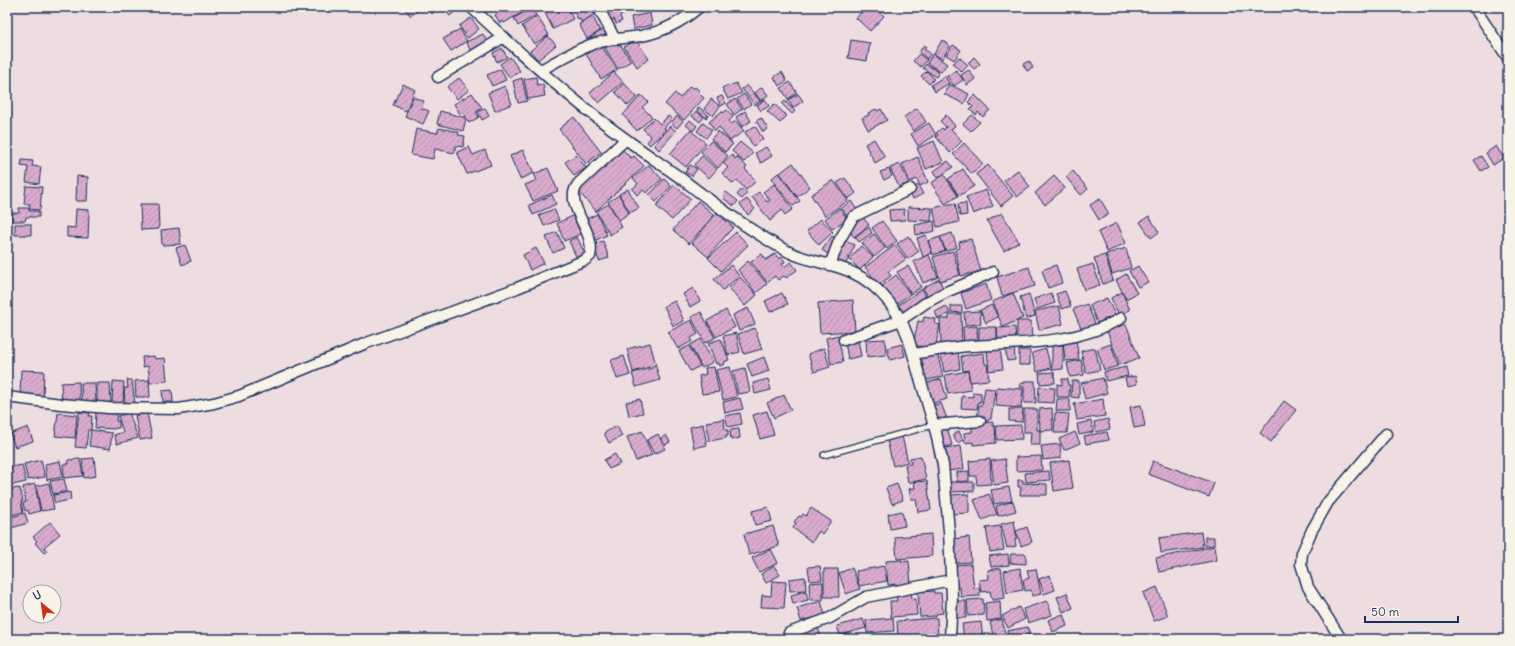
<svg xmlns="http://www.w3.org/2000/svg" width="1515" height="646" font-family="Delius,sans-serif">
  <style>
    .building { fill: url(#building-hatch); stroke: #1b2f5e }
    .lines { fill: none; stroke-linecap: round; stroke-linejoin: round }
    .service-casing { stroke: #1b2f5e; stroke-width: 8 }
    .minor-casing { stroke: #1b2f5e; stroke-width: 13 }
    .service { stroke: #f7f3e8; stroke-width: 5 }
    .minor { stroke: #f7f3e8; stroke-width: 10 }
  </style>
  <defs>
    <pattern id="building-hatch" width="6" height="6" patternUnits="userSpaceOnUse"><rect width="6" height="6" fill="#daabcd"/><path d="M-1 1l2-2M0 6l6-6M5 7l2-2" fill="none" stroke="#ba93b2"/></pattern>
  </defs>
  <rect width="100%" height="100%" fill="#eedde0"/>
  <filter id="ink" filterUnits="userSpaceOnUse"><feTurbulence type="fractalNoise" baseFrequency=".025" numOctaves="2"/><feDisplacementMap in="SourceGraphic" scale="8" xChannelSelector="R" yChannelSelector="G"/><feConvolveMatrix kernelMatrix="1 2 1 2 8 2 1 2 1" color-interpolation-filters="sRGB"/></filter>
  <g filter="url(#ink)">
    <!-- building -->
    <path class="building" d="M403 7H422L411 16Z
      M425 7H439L432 14Z
      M445 7H460L450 16 443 9Z
      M495 7H517L521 13 504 23 503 21 500 23 495 15 498 13Z
      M557 7H567L573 19 553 29 545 13Z
      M572 7H592L594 15 581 22 580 19 578 20Z
      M608 7H621L624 14 620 16 622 21 616 24 614 19 607 23 601 11Z
      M622 7H649V10Z
      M866 7H874L884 16 870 31 856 18Z
      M532 8 536 15 518 26 514 18Z
      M650 13 652 25 633 29 631 17Z
      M537 16 549 35 534 44 522 26Z
      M593 17 600 31 587 39 579 24Z
      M471 18 479 29 468 38 459 26Z
      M607 28 610 33 593 42 590 37Z
      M460 29 467 41 451 51 443 39Z
      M483 34 489 46 473 55 466 42Z
      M548 36 556 45 538 60 530 51Z
      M636 40 649 59 637 67 624 47Z
      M851 40 870 43 867 61 848 58Z
      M942 40 950 46 942 59 934 54Z
      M618 41 631 61 618 69 605 48Z
      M601 45 617 70 601 79 586 54Z
      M924 45 926 46 924 49 931 54 927 59 919 52Z
      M953 45 961 50 954 60 946 55Z
      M502 48 507 57 497 62 493 53Z
      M919 54 927 60 921 67 913 61Z
      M933 54 947 64 941 72 927 63Z
      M510 57 520 71 510 78 500 64Z
      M959 57 968 65 962 72 953 64Z
      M974 57 980 64 974 69 968 63Z
      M1029 61 1033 68 1027 71 1023 64Z
      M926 64 939 72 936 77 923 68Z
      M501 69 506 80 492 86 487 75Z
      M956 70 963 80 954 86 947 76Z
      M969 70 975 79 967 85 961 75Z
      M927 71 934 79 929 84 921 76Z
      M614 72 623 82 599 103 590 93Z
      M782 72 787 81 779 86 774 77Z
      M945 76 949 83 935 92 931 85Z
      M536 77 537 85 543 84 545 96 528 99 524 79Z
      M459 78 469 90 457 99 447 87Z
      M522 78 527 101 518 103 513 81Z
      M790 82 797 93 788 99 781 88Z
      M624 83 637 97 628 106 615 92Z
      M736 83 742 93 728 99 722 88 728 85 729 87Z
      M403 84 415 90 406 111 393 105Z
      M949 84 969 94 964 104 944 94Z
      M747 85 760 101 755 105 742 89Z
      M505 86 512 104 495 111 488 93Z
      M690 86 693 89 695 87 700 91 698 93 704 98 684 120 665 104 675 93 680 98Z
      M762 87 768 95 761 101 755 93Z
      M472 93 482 108 476 112 479 117 469 123 463 112 460 114 454 104Z
      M744 94 751 104 744 109 737 99Z
      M798 94 803 101 793 108 788 100Z
      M641 95 648 102 642 107 652 117 637 131 623 115Z
      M975 95 990 110 983 117 978 112 976 115 970 110 973 107 968 102Z
      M722 96 726 103 721 106 717 98Z
      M413 97 424 101 421 108 429 111 423 124 405 116Z
      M711 99 720 106 713 116 704 109Z
      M735 99 742 109 734 115 727 104Z
      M765 99 769 106 761 111 757 105Z
      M785 101 795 111 792 114 782 104Z
      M774 104 787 116 780 123 767 111Z
      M699 107 708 115 706 118 697 110Z
      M485 108 489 116 482 120 478 112Z
      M917 108 926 122 913 131 904 117Z
      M876 109 877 111 881 109 887 120 868 130 862 118 869 115 868 113Z
      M727 110 733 117 729 121 731 124 736 121 744 131 730 141 719 127 715 131 709 122 722 111 723 113Z
      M440 111 466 118 463 131 437 124Z
      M696 111 704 117 700 122 692 116Z
      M745 111 751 121 742 127 736 117Z
      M946 115 955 126 951 129 962 141 950 153 936 137 938 135 936 133 942 128 944 130 946 127 940 121Z
      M972 115 980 122 971 131 963 124Z
      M668 116 672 119 664 128 666 129 650 145 647 142 651 137 643 129 654 118 660 124Z
      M677 116 683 121 677 128 671 123Z
      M574 117 601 152 586 164 559 129Z
      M761 118 768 129 763 132 756 121Z
      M690 120 697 126 693 131 686 125Z
      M703 123 712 130 706 138 697 131Z
      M929 123 936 135 918 146 911 134Z
      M670 126 676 131 659 150 654 145Z
      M755 126 763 139 753 146 745 132Z
      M439 128 459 132 458 135 465 136 463 147 456 146 454 153 435 149 433 159 411 155 416 129 437 133Z
      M690 130 706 143 686 167 670 154Z
      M718 131 733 144 725 152 711 139Z
      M874 139 885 157 875 163 865 144Z
      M711 141 728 156 718 168 701 152Z
      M934 141 943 162 926 169 917 148Z
      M740 142 753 153 744 162 732 151Z
      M964 143 983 164 972 174 953 154Z
      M1496 146 1504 158 1493 165 1486 153Z
      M469 147 473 155 485 150 491 165 467 174 457 152Z
      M766 147 772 156 761 163 755 153Z
      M621 148 631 158 634 156 644 166 596 211 576 189Z
      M523 150 534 173 520 179 510 156Z
      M576 155 586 168 574 176 565 162Z
      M732 155 735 159 737 157 747 167 745 169 756 181 746 190 737 180 733 184 722 173 728 168 723 163Z
      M702 156 717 169 709 178 694 165Z
      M1481 156 1488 167 1481 171 1474 160Z
      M918 157 928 182 920 186 917 179 910 182 902 164Z
      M22 160 33 161 32 166 41 167 39 184 26 182 28 167 21 166Z
      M948 161 953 167 938 178 934 171Z
      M793 163 810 187 797 197 780 173Z
      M900 164 909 183 899 187 890 168Z
      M649 165 662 179 646 193 643 190 637 195 632 189 638 184 633 178Z
      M690 165 697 169 692 176 685 172Z
      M988 165 1013 196 1001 206 976 174Z
      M548 168 558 191 533 201 525 185 537 180 534 174Z
      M889 169 892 176 884 180 880 172Z
      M963 169 974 186 959 196 948 179Z
      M1018 170 1030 187 1017 197 1004 180Z
      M1073 171 1088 189 1081 195 1066 177Z
      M778 173 800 201 793 206 771 179Z
      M944 175 958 196 945 204 931 183Z
      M77 176 88 177 87 201H76Z
      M1054 176 1065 188 1045 205 1035 193Z
      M845 178 856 193 848 199 837 183Z
      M664 179 671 186 656 202 649 195Z
      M833 180 848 201 825 216 811 195Z
      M774 184 793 209 785 215 782 210 770 221 752 197 759 192 767 202 770 200 763 192Z
      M674 185 691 199 672 220 656 206Z
      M918 185 923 194 913 199 909 190Z
      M26 186 42 187 40 210 29 209 30 204H24Z
      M628 189 639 208 630 213 619 194Z
      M742 189 747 193 742 199 737 195Z
      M986 190 993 206 973 214 966 197Z
      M726 192 738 201 734 206 723 198Z
      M552 195 556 204 533 215 529 205Z
      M619 195 629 213 619 220 608 202Z
      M747 199 755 209 748 215 740 204Z
      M1100 199 1109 214 1099 220 1090 205Z
      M698 201 714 215 689 244 673 230Z
      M851 201 857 210 848 219 842 208Z
      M955 203 959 222 937 227 933 208Z
      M966 203 967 215 960 216 958 204Z
      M140 204H158L159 229 141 230Z
      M609 204 622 227 610 235 596 211Z
      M908 207 932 208 931 221 908 220Z
      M19 208H29V211H39V217H26L25 221H12V213H19Z
      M840 208 847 219 832 229 825 219Z
      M76 209 89 210 88 238 67 237V227L75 228Z
      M554 209 559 220 544 226 539 215Z
      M904 209 905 220 890 221 889 210Z
      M717 213 733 227 708 257 692 243Z
      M1002 213 1019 242 1004 251 987 221Z
      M597 214 607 235 596 240 586 219Z
      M861 215 869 225 854 237 848 229Z
      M573 216 581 234 564 241 557 223Z
      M1149 216 1159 232 1151 238 1140 222Z
      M821 219 833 232 819 245 807 231Z
      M882 221 897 241 887 249 872 228Z
      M934 221 935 231 916 235 915 225Z
      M1117 223 1126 243 1107 252 1098 232Z
      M15 224H31V235H15Z
      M869 227 872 233 859 242 855 237Z
      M179 228 181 244 162 245 161 230Z
      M557 232 564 248 553 253 546 237Z
      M736 232 748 245 721 271 708 258Z
      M952 233 957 247 946 251 940 237Z
      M874 234 885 248 874 257 862 243Z
      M926 235 932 253 923 257 917 238Z
      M832 236 838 241 831 256 822 250Z
      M908 236 919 251 908 259 897 244Z
      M577 237 587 258 578 261 569 241Z
      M940 237 945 251 933 255 928 241Z
      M971 239 981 271 961 276 955 250 960 248 959 242Z
      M603 241 609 258 599 261 593 244Z
      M846 241 855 245 845 265 835 260Z
      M185 245 191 261 182 265 176 248Z
      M895 245 906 259 888 272 891 276 879 285 865 267Z
      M861 246 873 257 860 270 849 259Z
      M536 248 544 263 530 270 523 255Z
      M1126 248 1131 268 1112 274 1106 254Z
      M953 251 960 275 940 281 933 257Z
      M762 254 766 260 775 254 779 259 782 257 785 262 782 264 784 267 791 262 797 270 786 278 784 276 778 280 775 276 767 282 751 262Z
      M929 255 938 277 923 283 914 261Z
      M1105 255 1113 280 1103 284 1094 258Z
      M748 261 767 284 756 293 738 270Z
      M1093 264 1100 285 1084 290 1077 269Z
      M731 265 739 276 723 290 714 279Z
      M1056 265 1062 283 1048 288 1042 270Z
      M908 266 921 287 911 294 897 272Z
      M1138 266 1148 282 1138 287 1129 271Z
      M1029 267 1035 286 1002 296 997 277Z
      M1126 274 1137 293 1126 299 1116 280Z
      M896 275 910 294 896 305 882 286Z
      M740 277 757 295 745 306 729 288Z
      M939 279 944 290 929 298 923 288Z
      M986 284 991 300 966 309 961 293Z
      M693 288 700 301 690 307 683 294Z
      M922 289 928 299 903 315 897 306Z
      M1065 291 1071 306 1062 309 1056 294Z
      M1122 292 1130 310 1119 315 1111 298Z
      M782 293 788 304 770 312 765 301Z
      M1013 293 1023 318 1003 327 992 302Z
      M1051 293 1055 303 1037 309 1034 299Z
      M1029 294 1035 316 1026 319 1020 297Z
      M1107 298 1115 315 1097 323 1090 305Z
      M853 300 855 331 820 333 818 303Z
      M675 301 684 321 673 326 664 306Z
      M1087 304 1096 326 1082 331 1073 309Z
      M992 305 998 317 986 323 980 310Z
      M946 306 950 313 938 319 935 312Z
      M951 306H962V313L951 312Z
      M1059 306 1063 324 1039 330 1035 311Z
      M748 308 755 324 739 331 733 315Z
      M726 310 735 327 716 337 707 321Z
      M980 311 981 324 965 325 964 312Z
      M701 312 715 338 705 343 691 317Z
      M949 314H961L962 346H941L940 319H949Z
      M924 317 936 319 935 324 940 325 935 349 913 345 918 321 923 322Z
      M691 320 698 334 691 338 692 341 678 349 668 332Z
      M1017 321H1031L1032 341 1017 342Z
      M1126 324 1139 358 1120 365 1107 331Z
      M977 326 978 345H964L963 327Z
      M979 327H997V340H979Z
      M1015 327 1016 340 998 341 997 328Z
      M755 328 762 349 744 354 738 334Z
      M736 333 740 352 728 355 723 336Z
      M838 335 843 362 831 364 826 338Z
      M701 339 713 362 702 368 690 345Z
      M721 339 729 360 724 362 725 364 720 366 719 363 716 364 708 343Z
      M885 339 886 355 867 357 866 340Z
      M1076 339 1079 360 1065 361 1063 341Z
      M858 340 861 356 848 359 845 342Z
      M650 343 656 365 633 372 627 349Z
      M902 344 905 356 890 360 887 348Z
      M1111 344 1118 366 1104 370 1097 349Z
      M1052 345H1063V369L1052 370Z
      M689 346 700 366 690 371 679 351Z
      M1014 346 1015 360 1007 361 1005 347Z
      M824 348 830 367 814 372 808 354Z
      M1095 348 1100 370 1086 373 1081 351Z
      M1000 349 1003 369 989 371 987 351Z
      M1046 349 1051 368 1037 372 1032 353Z
      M1019 350H1030V365H1019Z
      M937 352 943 377 926 380 921 356Z
      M958 352 960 369 944 372 941 355Z
      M984 353 985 364H987L989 380 970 382 968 370 963 371 961 356Z
      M154 356 155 359 165 358 167 381 150 383 148 366 143 367 142 357Z
      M624 356 630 375 617 379 611 360Z
      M764 357 769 371 752 377 747 364Z
      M1081 360 1084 375 1070 377 1067 363Z
      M656 367 660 380 636 387 632 373Z
      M714 367 719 392 702 394 699 376 706 374 705 368Z
      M730 367 737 397 723 400 716 370Z
      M1126 367 1128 376 1106 381 1104 372Z
      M745 368 750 392 738 394 733 371Z
      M21 370 44 371 43 398 20 397Z
      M968 371 971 390 948 394 945 375Z
      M1054 372 1055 383 1040 384 1039 373Z
      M1135 376 1137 384 1127 386 1125 378Z
      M1103 378 1107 393 1085 399 1081 383Z
      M768 379 771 390 755 394 753 383Z
      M941 379 947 399 931 404 926 383Z
      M1062 379H1068V385H1070L1069 397H1057V384L1062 385Z
      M127 380H132L135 405H125L124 388H128Z
      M149 380 150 397H136L135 381Z
      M113 381 124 382 123 403H112Z
      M1024 381H1035L1036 403H1024V387H1020V384L1024 383Z
      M1072 381H1079V398L1071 397Z
      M79 382 80 402 62 403 61 383Z
      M81 383H95L96 403 82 404Z
      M97 383H110L111 403 97 404Z
      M997 387 1023 389 1021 408 996 406Z
      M1039 387 1055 388 1054 403 1038 402Z
      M985 388 995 389 991 419H989L988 421 977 419 979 405H982Z
      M172 390 173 402H163L162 391Z
      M973 392 981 393V402H978L977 409 961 408 962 396 973 397Z
      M784 395 791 410 774 418 767 403Z
      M740 398 743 409 725 413 723 402Z
      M640 399 643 413 629 416 626 402Z
      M1057 399H1070V411H1056Z
      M1103 399 1105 416 1077 420 1074 404Z
      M1284 401 1296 410 1271 442 1260 433Z
      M941 403 947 419 937 422 932 406Z
      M1141 405 1145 426 1134 428 1130 407Z
      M1052 408 1053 430 1040 431 1039 409Z
      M1009 409H1023L1022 422 1009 421Z
      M1024 409H1037V430H1040V445H1030L1031 432H1024Z
      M767 411 774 435 760 439 753 415Z
      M79 412 90 413 89 416H92L91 430H88L86 448 75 447Z
      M96 412 117 413 116 421H119V428H116L115 429 95 428Z
      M58 413 77 415 75 438 55 436Z
      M129 413 138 438 117 444 114 435 123 432 118 416Z
      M147 413 152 438 140 440 135 416Z
      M740 413 742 424 728 427 725 416Z
      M1055 413 1069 414 1067 433H1054Z
      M724 419 725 430H728V436H726V438L709 441 706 422Z
      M1108 419 1110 429 1096 432 1094 422Z
      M1091 421 1093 432 1079 435 1077 424Z
      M993 422V426H995L996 443 973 445V442L965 443 964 433 972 432V427H981L980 423Z
      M703 424 707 445 694 448 690 427Z
      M946 424 952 445 943 448 936 427Z
      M1021 425 1022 439 997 440 996 426Z
      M617 426 622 436 609 443 604 433Z
      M28 427 33 441 15 447 10 434Z
      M739 429 740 438 731 440 730 430Z
      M91 430 112 433 110 449 89 446Z
      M642 431 652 455 636 461 627 437Z
      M959 431 963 440 957 443 953 435Z
      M1075 432 1080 443 1064 450 1059 439Z
      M1107 432 1109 440 1086 444 1084 436Z
      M658 434 665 449 654 454 647 440Z
      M666 435 670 442 665 445 661 438Z
      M902 436 908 462 893 466 887 440Z
      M1060 444 1061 458 1043 460 1041 446Z
      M961 446 964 469 947 471 944 448Z
      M615 454 620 464 609 469 604 460Z
      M921 456 926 479 908 483 905 465 911 464 910 458Z
      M1041 456 1042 470 1016 471V457Z
      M94 458 96 476 84 478 82 459Z
      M80 459 83 476 64 478 63 464H69L68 460Z
      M990 459 991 484 977 485 976 476H970L969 461Z
      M1005 459 1008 483 994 485 991 461Z
      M41 460 45 477 28 480 24 464Z
      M1069 460 1073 488 1054 491 1050 463Z
      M60 461 63 477 47 480 45 464Z
      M1153 461 1214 483 1209 497 1148 474Z
      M22 465 26 482 8 486 7 468Z
      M969 471V481L957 482V472Z
      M1049 471 1050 480 1026 482 1025 473Z
      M64 479 67 491 53 494 50 481Z
      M1018 480H1023V483L1047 484V495H1020L1021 487H1018Z
      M927 481 931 510 918 512 916 499H911L909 489 915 488 914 482Z
      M950 482H974V491L950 492Z
      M49 483 54 509 41 511 36 486Z
      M35 484 40 511 29 514 28 510 25 511 23 503 26 502 23 487Z
      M897 484 903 500 892 504 886 488Z
      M1009 487 1012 501 994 504 991 490Z
      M18 488V489L20 488 23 501H21L23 512 8 516 7 490Z
      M70 492 71 500 55 503 53 495Z
      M969 494V513L951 514V495Z
      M989 494 997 514 982 520 974 500Z
      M1013 501 1016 511 998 516 996 506Z
      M768 507 772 521 755 525 752 511Z
      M811 508 831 521 822 534 819 531 812 542 793 528 796 523 794 522 799 516 801 517 803 514 806 516Z
      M902 511 905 526 890 529 888 514Z
      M25 513 28 523 11 528 8 518Z
      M1014 521 1017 538 1015 539 1016 546 1007 548 1001 524Z
      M50 522 60 534 44 547 47 551 44 553 35 543 37 541 33 537Z
      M773 526 779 546 749 555 744 534Z
      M1000 526 1004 550 990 552 986 528Z
      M1027 527 1032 542 1021 546 1016 531Z
      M1201 532 1203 547 1161 553 1159 538Z
      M931 534 932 556 897 559 895 537Z
      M969 537 971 562 955 563 953 539Z
      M1205 537H1214V545L1205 546Z
      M1215 546 1217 560 1159 572 1156 558Z
      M771 549 778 563 759 572 752 558Z
      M1008 554 1009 565 991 567 989 556Z
      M1011 554H1026V564L1010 563Z
      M902 560V562L909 561 911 585 897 586V584L888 585 886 561Z
      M971 564 974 588 979 587 980 596 961 597 960 587 954 588 952 565Z
      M774 566 780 575 766 583 761 574Z
      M820 566 822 580 810 581 808 567Z
      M884 566 887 581 859 586 856 571Z
      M852 568 860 589 846 594 839 573Z
      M1001 568 1005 598 992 600 990 591 981 592 979 580 989 579 988 570Z
      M1020 568 1023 590 1007 593 1004 571Z
      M824 569H838L839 597H824Z
      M1036 569 1041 594 1032 596 1031 590 1025 591 1023 580 1029 578 1027 570Z
      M1050 575 1055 590 1044 594 1039 579Z
      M805 577 806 590 790 591 789 579Z
      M772 581 786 582 784 608 761 607 762 595 771 596Z
      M823 582V600H810L809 583Z
      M1157 587 1168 616 1154 621 1143 593Z
      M806 591 808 600 793 604 791 595Z
      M911 591 912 599H916L917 615 891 617 890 601H897L896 592Z
      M934 591V593H941L943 613 936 614V616L920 617 918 592Z
      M1067 593 1073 608 1063 612 1057 597Z
      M983 599 984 615 968 616 967 600Z
      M821 601 825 615 801 621 797 608Z
      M955 601H966V618H955Z
      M1000 601 1001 619 987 621 985 603Z
      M1047 601 1052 615 1028 623 1023 609Z
      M1019 607 1025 619 1008 628 1002 616Z
      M1063 614 1067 626 1053 632 1048 620Z
      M893 618 894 631 867 633 866 620Z
      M937 618 938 637 898 639 897 621Z
      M863 619 866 628 840 635 837 626Z
      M1002 619 1006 639H994L990 622Z
      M981 622 983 639H964L962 624Z
      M817 625 822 639H804L801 630Z
      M1028 627 1031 639H1008L1007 631Z
      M891 635 892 639H866V637Z"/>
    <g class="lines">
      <defs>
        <path id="service" d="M824 455 933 425"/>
        <path id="minor" d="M471 7C505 39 539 71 575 100 609 129 646 153 682 179 716 205 751 232 789 252 805 260 822 262 838 267 872 277 897 305 908 337L936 433 943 465 949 531 952 597 950 639
          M598 7 615 39
          M1474 7 1508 58
          M541 70C557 61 575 50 593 44 609 39 625 38 641 36 662 32 683 21 699 7
          M438 77 504 37
          M830 265 839 241 853 217 910 189
          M844 340 901 320 927 302 946 292 993 272
          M913 354C933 351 952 347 971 346 1020 343 1079 344 1121 318
          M7 397 61 404 108 408 179 409 214 403 239 396 364 344 517 288 585 260 590 256C597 232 562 204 578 184L626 139
          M933 425 980 421
          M789 633 830 618 866 597 951 580
          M1341 639 1308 587 1301 564 1302 553 1312 530 1328 502 1386 434"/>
      </defs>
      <!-- service casing -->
      <use href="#service" class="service-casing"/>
      <!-- minor casing -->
      <use href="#minor" class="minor-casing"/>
      <!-- service -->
      <use href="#service" class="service"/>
      <!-- minor -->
      <use href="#minor" class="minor"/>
    </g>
  </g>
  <!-- margin -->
  <rect width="1515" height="646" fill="none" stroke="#f7f3e8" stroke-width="24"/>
  <rect x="12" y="12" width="1491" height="622" fill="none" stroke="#1b2f5e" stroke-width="1.5" filter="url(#ink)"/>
  <!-- north arrow -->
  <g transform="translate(42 604) rotate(331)"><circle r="19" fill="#f7f3e8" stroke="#9fa5b1"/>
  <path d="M0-3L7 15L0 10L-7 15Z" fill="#c8321e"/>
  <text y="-6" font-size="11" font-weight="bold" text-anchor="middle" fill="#1b2f5e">U</text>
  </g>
  <!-- scale -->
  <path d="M1365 616v6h93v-6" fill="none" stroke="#1b2f5e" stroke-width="2"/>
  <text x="1371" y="616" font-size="12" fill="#1b2f5e" stroke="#f7f3e8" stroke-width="3" paint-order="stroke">50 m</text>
</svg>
